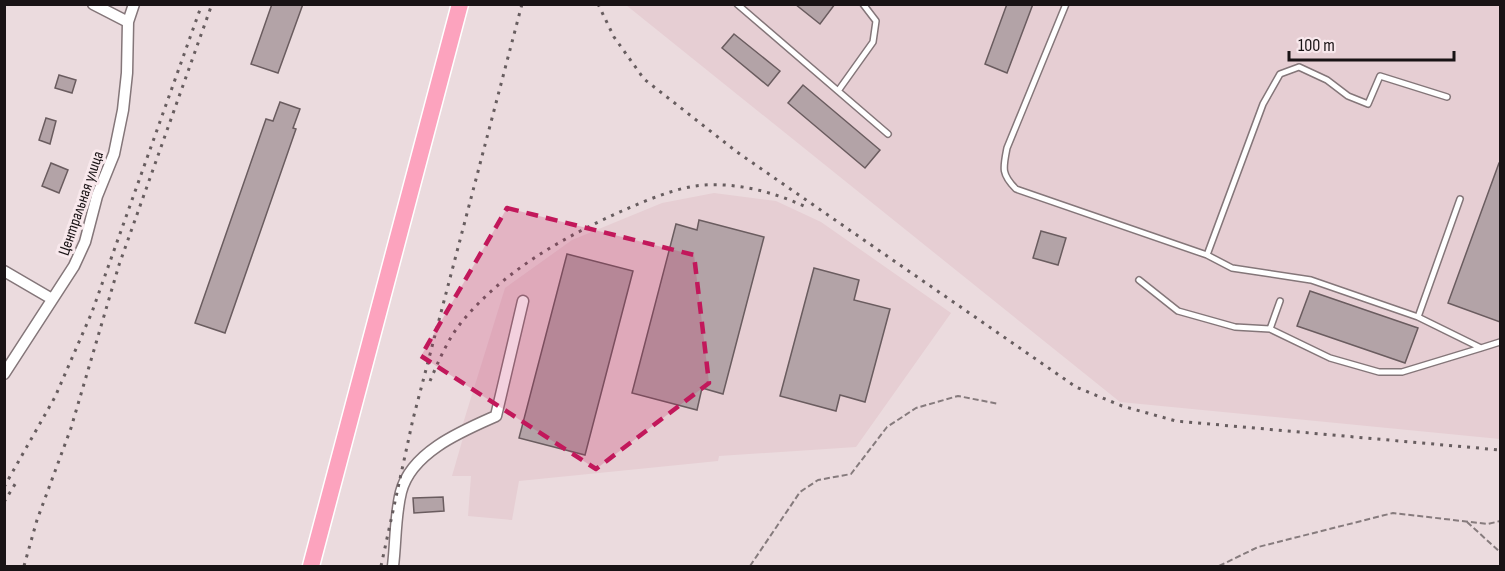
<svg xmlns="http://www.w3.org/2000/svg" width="1505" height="571" font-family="'Sofia Sans Condensed',sans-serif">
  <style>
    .built { fill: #e6ced3 }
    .building { fill: #b3a3a7; stroke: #6a5c5f; stroke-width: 1.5 }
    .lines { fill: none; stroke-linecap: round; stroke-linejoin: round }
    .service-casing { stroke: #847679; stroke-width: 8 }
    .minor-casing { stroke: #847679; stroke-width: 13 }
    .trunk-casing { stroke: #fff; stroke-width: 19 }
    .path { stroke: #867b7d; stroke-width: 2; stroke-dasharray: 6 3; stroke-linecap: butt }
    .service { stroke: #fff; stroke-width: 5 }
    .minor { stroke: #fff; stroke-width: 10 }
    .trunk { stroke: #fca3be; stroke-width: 16 }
    .rail { stroke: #675d5f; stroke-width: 3; stroke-dasharray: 3 6; stroke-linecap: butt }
    .marked { fill: #c2185b; fill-opacity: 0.2; stroke: #c2185b; stroke-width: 4.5; stroke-dasharray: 12 8; stroke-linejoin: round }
    .labels { text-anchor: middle; stroke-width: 6; stroke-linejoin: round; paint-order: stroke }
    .street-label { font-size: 16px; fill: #191315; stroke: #f8e8ec }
  </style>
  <rect width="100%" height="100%" fill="#ebdbde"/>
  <!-- built -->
  <path class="built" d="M626 5H1500V439L1120 402Z
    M714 193 776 201 821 222 951 313 856 447 719 456 718 461 519 481 512 520 468 516 471 476H452L465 431 461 430 505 288 572 240 662 203Z"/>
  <!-- building -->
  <path class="building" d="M272 4H303L278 73 251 64Z
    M795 4H835L820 24Z
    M1007 4H1033L1007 73 985 64Z
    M734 34 780 71 768 86 722 48Z
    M59 75 76 80 72 93 55 88Z
    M803 85 880 150 865 168 788 103Z
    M280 102 300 109 293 128 296 129 225 333 195 323 266 119 273 121Z
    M46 118 56 121 50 144 39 140Z
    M51 163 68 170 59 193 42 186Z
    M1499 163H1500V322L1448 303Z
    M699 220 764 237 723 394 702 388 697 410 632 393 676 224 697 230Z
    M1041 231 1066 238 1058 265 1033 258Z
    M567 254 633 271 585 455 519 438Z
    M814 268 859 280 854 300 890 309 865 402 840 395 836 411 780 396Z
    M1310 291 1418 328 1405 363 1297 326Z
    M443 497 444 511 414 513 413 498Z"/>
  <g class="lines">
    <defs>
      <path id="service" d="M737 4 888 134
        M1066 4 1007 148C1003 168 1001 174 1016 189L1207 255 1232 268 1311 280 1418 317
        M838 91 873 42 876 21 863 4
        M1460 199 1418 317 1481 348 1500 342
        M1207 255 1263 104 1280 74 1299 67 1327 80 1348 96 1368 104 1380 76 1447 97
        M1139 280 1178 311 1235 327 1270 329
        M1280 301 1270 329 1330 358 1379 372H1402L1481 348"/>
      <path id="minor" d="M93 4 128 22
        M4 271 52 299
        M4 374 74 266 85 242 97 196 114 154 123 110 127 73 128 22 134 4
        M393 566C396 542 395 516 401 492 411 452 462 431 496 416L523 301"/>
      <path id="trunk" d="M311 566 460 4"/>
    </defs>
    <!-- service casing -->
    <use href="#service" class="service-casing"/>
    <!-- minor casing -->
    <use href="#minor" class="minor-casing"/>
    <!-- trunk casing -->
    <use href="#trunk" class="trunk-casing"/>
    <!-- path -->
    <path class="path" d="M1467 522 1500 552
      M750 566 800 492 818 480 851 474 887 427 916 408 958 396 999 404
      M1219 566 1258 547 1393 513 1488 524 1500 521"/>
    <!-- service -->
    <use href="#service" class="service"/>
    <!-- minor -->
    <use href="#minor" class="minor"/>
    <!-- trunk -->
    <use href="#trunk" class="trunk"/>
    <!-- rail -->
    <path class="rail" d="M598 4 614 37 644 79 737 152 1076 387 1122 406 1176 421 1500 450
      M430 381C439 360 449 336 465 318 507 269 564 237 622 211 645 201 670 190 695 186 732 181 772 191 806 207
      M4 487 55 397 92 312 202 4
      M4 502 17 481
      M24 566 37 520 71 428 119 265 212 4
      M381 566 413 419 522 4"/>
  </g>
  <!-- marked area -->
  <path class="marked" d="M507 208 694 255 709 383 596 469 421 356Z"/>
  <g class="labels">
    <!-- street labels -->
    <g class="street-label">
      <text transform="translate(80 203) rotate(-71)" y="6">Центральная улица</text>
    </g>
  </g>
  <!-- border -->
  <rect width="1505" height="571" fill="none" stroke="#191315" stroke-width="12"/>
  <!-- scale -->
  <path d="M1289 51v9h165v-9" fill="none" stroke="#191315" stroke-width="3"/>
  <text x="1298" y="51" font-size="18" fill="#191315" stroke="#f8e8ec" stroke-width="4.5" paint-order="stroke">100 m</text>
</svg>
